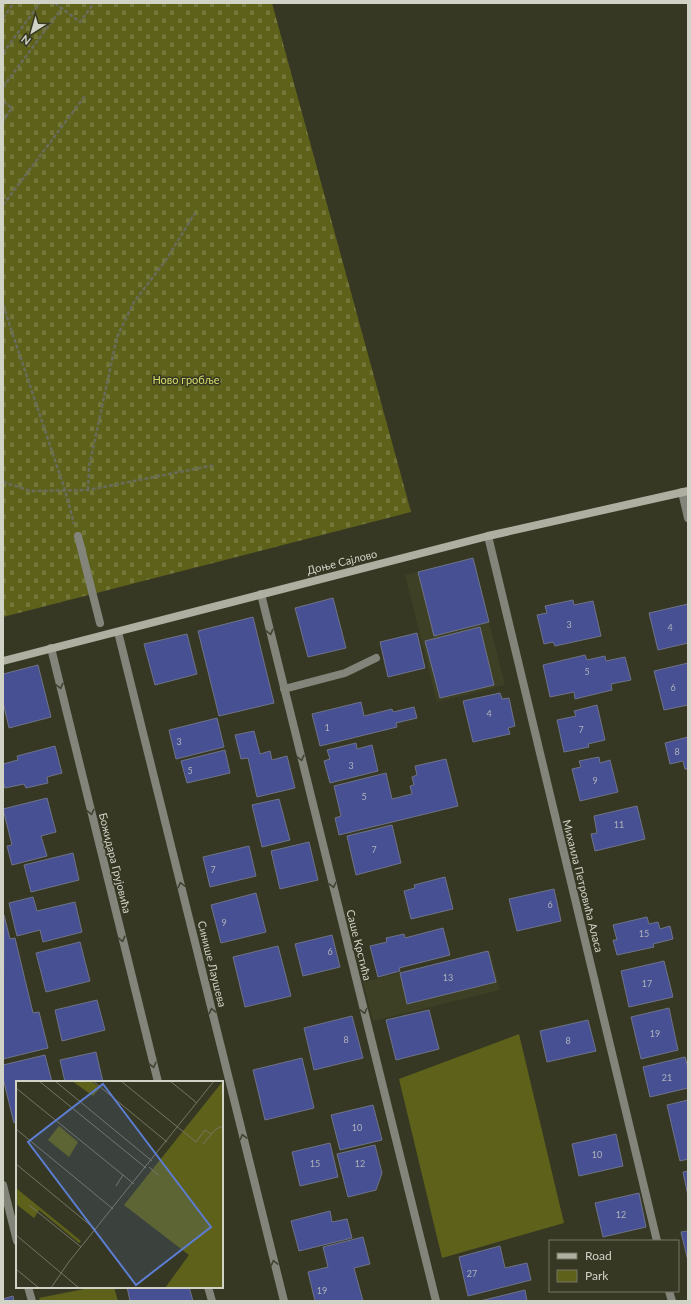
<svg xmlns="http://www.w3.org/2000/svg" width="691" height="1304" font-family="Lato,sans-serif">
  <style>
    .built { fill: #3e4025 }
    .green { fill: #5e611a }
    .cemetery { fill: url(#cemetery-stones) }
    .building { fill: #465093; stroke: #6f7388 }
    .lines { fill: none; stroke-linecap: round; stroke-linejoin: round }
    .path { stroke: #6a6c5b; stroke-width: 2.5; stroke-dasharray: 4 2; stroke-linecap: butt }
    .lane { stroke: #83847a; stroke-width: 8 }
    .street { stroke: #83847a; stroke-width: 8 }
    .secondary { stroke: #aeafa0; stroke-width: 8 }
    .oneway { stroke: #424331 }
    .labels { text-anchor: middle; stroke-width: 3; stroke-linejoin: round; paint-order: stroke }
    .number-label { font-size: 9px; fill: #afb2ba }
    .park-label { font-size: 11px; fill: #d7dd69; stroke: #363824 }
    .street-label { font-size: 11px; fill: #d2d3c7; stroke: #363824 }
    .inset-road { fill: none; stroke: #747665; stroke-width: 1 }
    .view { fill: #5c7dd2; fill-opacity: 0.15; stroke: #5c7dd2; stroke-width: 2 }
    .inset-edge { fill: none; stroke: #d2d3c7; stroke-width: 2 }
  </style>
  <defs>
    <pattern id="cemetery-stones" width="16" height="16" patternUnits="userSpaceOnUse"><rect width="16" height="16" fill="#5e611a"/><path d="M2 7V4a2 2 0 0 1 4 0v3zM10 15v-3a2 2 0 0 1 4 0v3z" fill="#74773a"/></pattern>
  </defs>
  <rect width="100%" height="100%" fill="#363824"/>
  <!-- built -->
  <path class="built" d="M473 558 505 685 437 702 405 575Z
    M490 951 500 990 373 1021 363 982Z"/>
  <!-- green -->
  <path class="green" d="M519 1034 564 1223 442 1258 399 1079Z
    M94 1287H114L118 1301H40L39 1298Z"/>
  <!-- cemetery -->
  <path class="cemetery" d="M3 3H272L411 512 3 617Z"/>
  <!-- building -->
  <path class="building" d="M473 558 489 622 434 636 418 572Z
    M333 598 346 648 308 657 295 608Z
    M573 600 574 605 593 601 601 636 555 646 553 642 544 644 537 615 547 613 545 606Z
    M688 604V643L658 650 649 613Z
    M253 617 274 703 219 716 198 631Z
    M480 627 494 685 440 698 425 641Z
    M417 633 425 668 388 677 380 642Z
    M187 634 197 674 155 685 144 644Z
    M585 655 587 660 605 656 606 661 625 657 631 680 611 684 612 690 575 699 574 692 550 697 543 665Z
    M688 663V705L664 710 654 671Z
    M38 665 51 717 9 728 3 702V674Z
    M500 693 502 699 509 698 515 726 508 728 510 734 473 742 463 701Z
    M361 702 364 716 392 709 393 712 414 707 417 718 396 723 397 727 320 746 312 714Z
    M597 705 605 740 588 744 589 747 564 752 557 720 576 716 574 711Z
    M217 718 224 747 176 759 169 730Z
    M254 731 260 754 270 751 272 760 287 756 295 788 257 797 248 758 241 759 235 735Z
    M688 737V769H685L683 761 670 764 665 743Z
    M356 743 357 749 372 745 378 771 330 783 324 761 330 759 327 750Z
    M55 746 62 773 47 777 48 783 26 788 24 784 5 788 3 781V764L18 760 17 756Z
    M225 750 230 773 187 783 181 761Z
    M599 757 600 763 610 760 618 792 580 801 572 769 581 767 579 761Z
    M446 759 458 806 339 835 335 818 341 816 334 786 386 773 392 799 412 794 410 786 414 785 412 777 417 775 415 766Z
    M47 798 56 832 41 836 47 856 12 865 7 846 12 845 3 809Z
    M279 799 290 840 262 847 252 805Z
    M637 806 645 839 595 851 591 834 597 833 594 816Z
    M392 825 401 863 356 875 347 836Z
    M309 842 318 880 280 889 271 851Z
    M249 846 256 876 210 887 203 857Z
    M73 853 79 880 31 892 24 865Z
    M445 877 453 909 411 919 404 891 415 888 414 885Z
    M554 889 561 921 517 931 509 899Z
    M256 893 266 932 221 943 211 905Z
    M33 897 37 911 75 902 82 932 43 942 40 930 17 936 9 903Z
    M4 915 10 939 15 938 33 1013 39 1012 48 1048 3 1059Z
    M647 917 649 924 658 922 660 929 670 926 673 939 653 944 654 947 617 955 613 940H617L613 925Z
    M443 928 450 955 399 968 400 971 378 977 370 946 387 942 386 938 404 934 405 938Z
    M332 935 340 967 303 976 295 944Z
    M80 942 90 981 46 992 36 953Z
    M278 946 291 996 245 1007 233 957Z
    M488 951 496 982 407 1004 400 973Z
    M664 961 673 997 629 1007 621 971Z
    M97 1000 105 1030 62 1041 55 1010Z
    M669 1008 678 1050 641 1059 631 1017Z
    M429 1010 439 1049 396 1060 386 1020Z
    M352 1016 363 1058 314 1070 304 1028Z
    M588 1020 596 1051 547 1062 540 1031Z
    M96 1052 103 1082H65L60 1060Z
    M45 1055 52 1082H17V1122L14 1123 3 1078V1065Z
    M685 1057 688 1068V1088L650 1097 643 1067Z
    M302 1058 314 1108 265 1120 253 1070Z
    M688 1100V1159L680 1161 667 1105Z
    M373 1105 382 1140 340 1150 331 1115Z
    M616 1134 623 1166 579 1176 572 1144Z
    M330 1143 338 1177 300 1186 292 1152Z
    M375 1145 382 1173 376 1190 348 1197 337 1154Z
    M688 1171V1196L683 1172Z
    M639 1193 646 1227 603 1237 595 1203Z
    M330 1211 332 1222 347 1219 352 1238 299 1251 291 1221Z
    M688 1231V1261L681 1232Z
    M363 1237 370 1264 354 1268 363 1301H315L308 1272 328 1267 323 1247Z
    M500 1246 505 1268 527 1263 531 1280 468 1296 459 1257Z
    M127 1287H189L193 1301H130Z
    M525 1290 527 1301H480Z
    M13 1296 14 1301H3V1299Z"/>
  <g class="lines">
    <!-- path -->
    <path class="path" d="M55 3 80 22 94 3
      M3 18 14 3
      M3 53 40 3
      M3 87 62 8
      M3 102 12 108 3 121
      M3 205 85 96
      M3 305 65 490 74 524
      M3 482 31 491 88 490 215 465
      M88 490 89 467 117 337 134 302 166 260 195 213"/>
    <!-- lane -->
    <path class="lane" d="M78 536 100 623
      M284 689 345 673 376 658"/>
    <!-- street -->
    <path class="street" d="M682 492 688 518
      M488 536 657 1241
      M261 594 436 1301
      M118 632 284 1301
      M51 648 158 1082
      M3 1185 17 1241
      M28 1287 32 1301
      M208 1287 212 1301
      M669 1291 672 1301"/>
    <!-- secondary -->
    <path class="secondary" d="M3 661 488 536 688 491"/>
  </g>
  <!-- one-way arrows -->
  <defs><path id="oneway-chevron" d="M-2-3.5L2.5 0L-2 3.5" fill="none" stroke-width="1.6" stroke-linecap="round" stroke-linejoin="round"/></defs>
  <g class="oneway">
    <use href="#oneway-chevron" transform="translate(270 632) rotate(76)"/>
    <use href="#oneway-chevron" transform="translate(60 686) rotate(76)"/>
    <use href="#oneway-chevron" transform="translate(301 758) rotate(76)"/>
    <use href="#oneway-chevron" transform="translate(91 812) rotate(76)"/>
    <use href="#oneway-chevron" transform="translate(181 885) rotate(-104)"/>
    <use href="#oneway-chevron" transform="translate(333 885) rotate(76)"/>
    <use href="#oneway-chevron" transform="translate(122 939) rotate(76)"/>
    <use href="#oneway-chevron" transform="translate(212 1011) rotate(-104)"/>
    <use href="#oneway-chevron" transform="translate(364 1011) rotate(76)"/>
    <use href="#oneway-chevron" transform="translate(153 1065) rotate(76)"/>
    <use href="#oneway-chevron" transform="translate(243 1137) rotate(-104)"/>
    <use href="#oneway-chevron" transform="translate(274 1263) rotate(-104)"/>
  </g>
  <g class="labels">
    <!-- number labels -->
    <g class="number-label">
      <text x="569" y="628">3</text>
      <text x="670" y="631">4</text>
      <text x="587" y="675">5</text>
      <text x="673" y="691">6</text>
      <text x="489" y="717">4</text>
      <text x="327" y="731">1</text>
      <text x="581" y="733">7</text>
      <text x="179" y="745">3</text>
      <text x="677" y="755">8</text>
      <text x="351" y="769">3</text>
      <text x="190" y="774">5</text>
      <text x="595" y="784">9</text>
      <text x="364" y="800">5</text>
      <text x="619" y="828">11</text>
      <text x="374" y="853">7</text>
      <text x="213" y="873">7</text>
      <text x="550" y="908">6</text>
      <text x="224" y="926">9</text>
      <text x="644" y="937">15</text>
      <text x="330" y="955">6</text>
      <text x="448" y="981">13</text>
      <text x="647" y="987">17</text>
      <text x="655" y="1037">19</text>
      <text x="346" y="1043">8</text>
      <text x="568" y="1044">8</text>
      <text x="667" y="1081">21</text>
      <text x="357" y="1131">10</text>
      <text x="597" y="1158">10</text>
      <text x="315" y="1167">15</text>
      <text x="360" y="1167">12</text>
      <text x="621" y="1218">12</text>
      <text x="472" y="1277">27</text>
      <text x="322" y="1294">19</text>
    </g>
    <!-- park labels -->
    <g class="park-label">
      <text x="186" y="384">Ново гробље</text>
    </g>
    <!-- street labels -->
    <g class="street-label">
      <text transform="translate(342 562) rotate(-14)" y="4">Доње Сајлово</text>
      <text transform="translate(115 863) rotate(76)" y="4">Божидара Грујовића</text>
      <text transform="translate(583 886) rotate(76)" y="4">Михаила Петровића Аласа</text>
      <text transform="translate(359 945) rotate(76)" y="4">Саше Крстића</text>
      <text transform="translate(212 964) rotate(76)" y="4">Синише Лаушева</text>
    </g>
  </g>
  <!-- overview -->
  <g transform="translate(16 1081)">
    <rect width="207" height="207" fill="#363824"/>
    <path d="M56 0H75L84 7 77 15ZM43 45 62 61 53 76 32 59ZM0 107 65 160 63 162 23 129 18 137 0 123Z" fill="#5e611a"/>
    <path d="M207 0V207H149L173 174 108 124Z" fill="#5e611a"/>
    <path class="inset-road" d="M23 0 130 87M39 0 136 80M77 0 151 61M105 0 180 61 189 49 195 53M154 0 181 22M0 7 118 103M0 48 97 128M187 63 200 48 207 45M0 83 80 149M133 86 142 94M100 105 107 94M13 124 65 166M0 154 63 207M0 188 23 207M35 207 52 182 198 0"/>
    <path class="view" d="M87 3 195 146 120 204 12 61Z"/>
    <rect width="207" height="207" class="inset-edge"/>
  </g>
  <!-- border -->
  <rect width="691" height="1304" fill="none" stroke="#d2d3c7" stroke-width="8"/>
  <!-- legend -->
  <rect x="549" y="1240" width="130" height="52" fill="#363824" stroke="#747665"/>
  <rect x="557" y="1253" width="20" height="6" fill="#aeafa0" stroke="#747665"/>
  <text x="585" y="1260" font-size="12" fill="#d2d3c7">Road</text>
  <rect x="557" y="1270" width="20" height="12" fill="#5e611a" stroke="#747665"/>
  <text x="585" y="1280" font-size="12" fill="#d2d3c7">Park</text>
  <!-- north arrow -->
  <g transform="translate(32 32) rotate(217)" stroke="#363824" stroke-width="3" paint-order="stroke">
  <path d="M0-3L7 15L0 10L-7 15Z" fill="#d2d3c7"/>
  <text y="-6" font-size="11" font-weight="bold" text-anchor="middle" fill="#d2d3c7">N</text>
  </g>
</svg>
